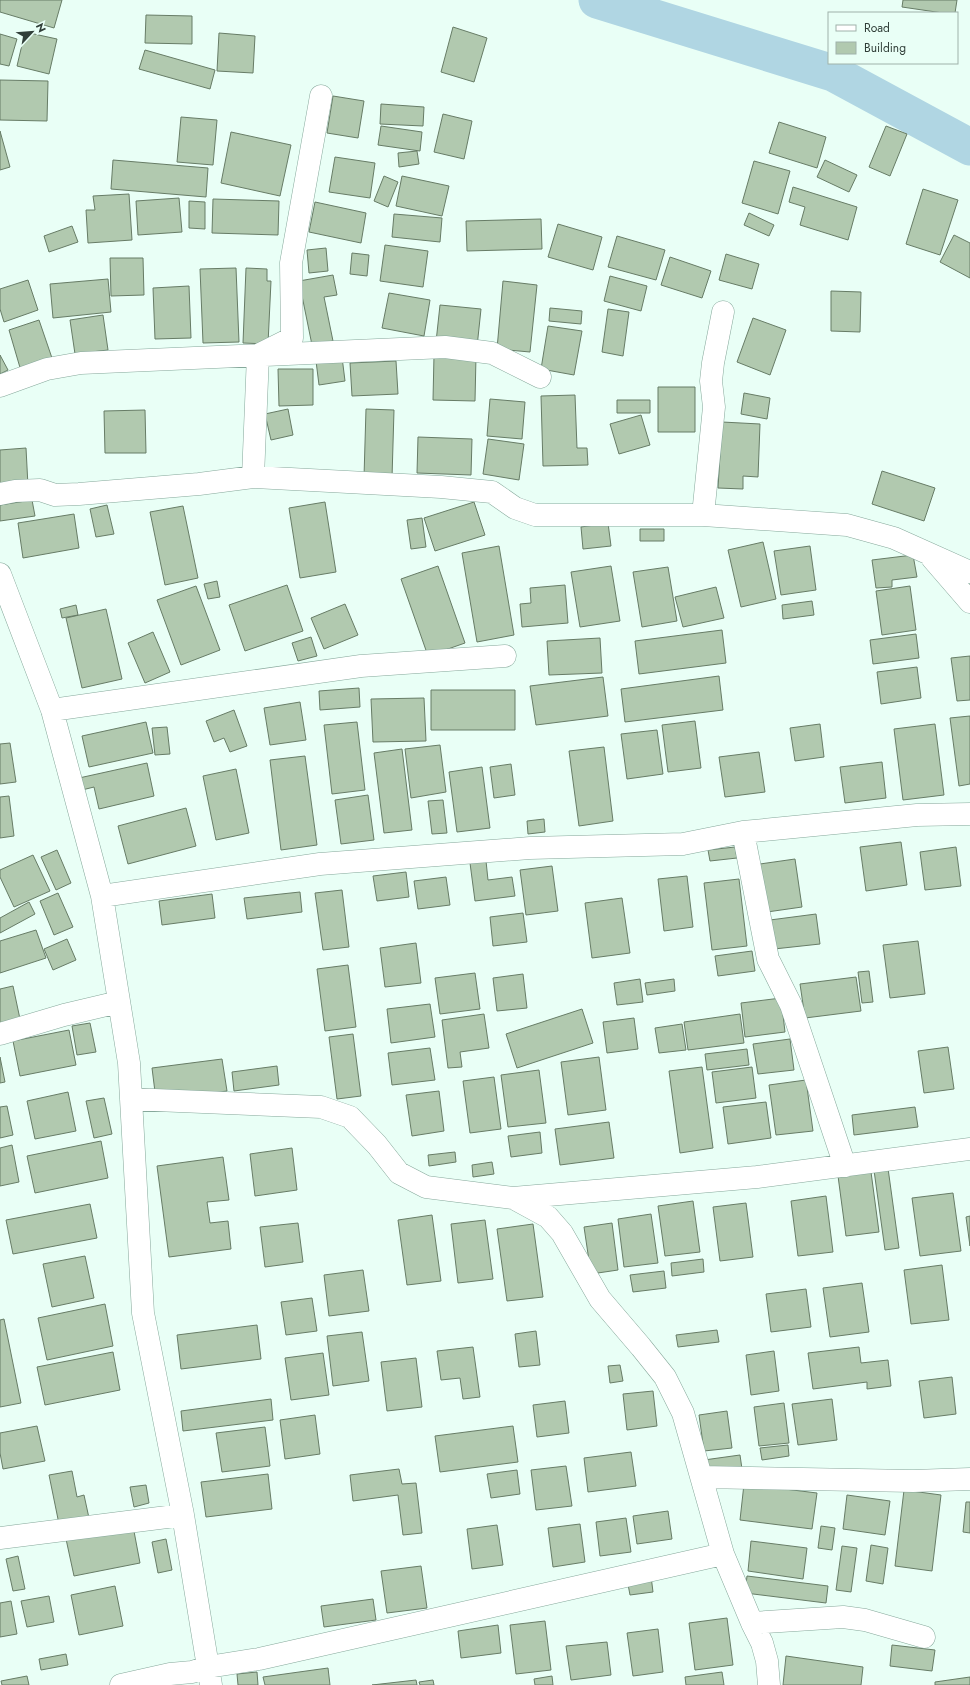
<svg xmlns="http://www.w3.org/2000/svg" width="970" height="1685" font-family="Jost,sans-serif">
  <style>
    .lines { fill: none; stroke-linecap: round; stroke-linejoin: round }
    .river { stroke: #b0d6e3; stroke-width: 37 }
    .building { fill: #b1c9af; stroke: #677c66 }
    .street-casing { stroke: #86a89b; stroke-width: 23 }
    .street { stroke: #fff; stroke-width: 22 }
  </style>
  <rect width="100%" height="100%" fill="#e9fff6"/>
  <g class="lines">
    <!-- river -->
    <path class="river" d="M597 0 833 73 970 147"/>
  </g>
  <!-- building -->
  <path class="building" d="M0 0H62L54 28 0 12Z
    M903 0H957L955 13H943L902 7Z
    M146 15 192 16V44L145 43Z
    M453 27 487 38 474 82 441 72Z
    M25 32 57 39 49 74 17 66Z
    M219 33 255 36 253 73 217 71Z
    M0 34 17 39 9 66 0 64Z
    M145 50 215 70 210 89 139 69Z
    M0 80 48 81 47 121 0 120Z
    M333 96 364 101 358 138 327 133Z
    M381 104 424 107 423 126 380 124Z
    M443 114 472 121 464 159 434 152Z
    M181 117 217 120 213 165 177 162Z
    M779 122 826 137 817 168 769 153Z
    M381 126 422 132 420 151 378 145Z
    M886 126 907 134 890 176 869 167Z
    M0 131 10 167 0 170Z
    M231 132 291 145 280 196 221 183Z
    M417 151 419 164 399 167 398 153Z
    M335 157 375 163 370 198 329 192Z
    M113 160 208 168 206 197 111 189Z
    M825 160 857 175 849 192 817 177Z
    M754 161 790 171 778 214 742 203Z
    M384 176 398 182 388 207 374 201Z
    M402 176 449 186 442 216 396 206Z
    M793 187 857 207 848 240 800 225 805 207 789 202Z
    M923 189 958 200 940 255 906 244Z
    M129 194 132 240 88 243 86 210H95L93 196Z
    M179 198 182 232 138 235 136 201Z
    M213 199 279 201 278 235 212 233Z
    M189 201 205 202V229L189 228Z
    M315 202 366 213 361 243 309 232Z
    M749 213 774 225 769 236 744 225Z
    M394 214 442 218 440 242 392 237Z
    M541 219 542 249 467 251 466 221Z
    M558 224 602 237 593 270 548 257Z
    M72 226 78 242 49 252 44 236Z
    M954 235 970 243V278L940 262Z
    M617 236 665 250 656 280 608 267Z
    M385 245 428 251 423 287 380 281Z
    M326 248 328 271 309 273 307 250Z
    M352 253 369 255 367 276 350 274Z
    M726 254 759 264 752 289 719 280Z
    M670 257 711 271 702 298 661 285Z
    M110 258H143L144 295 111 296Z
    M236 268 239 342 203 343 200 269Z
    M246 268 267 269V281H271L268 344 243 343Z
    M333 275 337 295 324 297 333 341 312 345 299 281Z
    M610 276 647 286 641 311 604 301Z
    M108 279 111 312 53 318 50 284Z
    M28 280 38 310 4 322 0 309V289Z
    M503 281 537 285 530 352 497 349Z
    M189 286 191 338 155 339 153 288Z
    M831 291 861 292 860 332 831 331Z
    M389 293 430 300 424 336 382 328Z
    M440 305 481 309 477 347 436 342Z
    M550 308 582 311 581 324 549 321Z
    M608 309 629 312 623 356 602 352Z
    M103 315 108 350 75 354 70 320Z
    M753 318 786 330 770 375 737 362Z
    M39 320 53 361 21 371 9 330Z
    M548 326 582 331 574 375 541 369Z
    M0 355 8 370 0 374Z
    M434 355 476 356 475 401 433 400Z
    M342 357 345 381 319 385 316 361Z
    M396 361 398 394 352 396 350 363Z
    M278 369H313V405L279 406Z
    M658 387H695V432H658Z
    M744 393 770 398 767 419 741 414Z
    M575 395 577 448H587L588 465 543 466 541 396Z
    M490 399 525 402 522 439 487 436Z
    M617 400H650V413H617Z
    M288 409 293 435 271 440 265 414Z
    M366 409 394 410 392 478 364 477Z
    M145 410 146 453H105L104 411Z
    M641 415 650 445 619 454 610 424Z
    M722 422 760 424 758 477 743 476V489L718 488Z
    M418 437 472 439 471 475 417 473Z
    M488 439 524 444 519 480 483 474Z
    M26 448 28 486 0 487V450Z
    M882 471 935 488 924 521 872 504Z
    M32 500 35 516 0 521V505Z
    M325 502 336 572 300 578 289 508Z
    M474 502 485 535 435 551 424 518Z
    M107 505 114 534 96 537 90 509Z
    M183 506 198 578 165 585 150 512Z
    M74 514 79 548 23 558 18 523Z
    M422 518 426 547 411 549 407 520Z
    M608 523 611 546 583 549 581 527Z
    M640 529H664V541H640Z
    M763 542 776 599 741 607 728 550Z
    M499 546 514 635 477 642 462 553Z
    M810 546 816 590 781 595 774 551Z
    M913 555 917 577 892 580V587L876 588 872 560Z
    M438 566 465 643 428 656 401 579Z
    M611 566 620 621 580 627 571 572Z
    M668 567 677 621 642 627 633 572Z
    M217 581 220 597 208 599 204 584Z
    M287 585 303 631 245 651 229 605Z
    M565 585 568 623 522 627 520 604 531 603 530 588Z
    M196 586 220 650 181 665 157 600Z
    M910 586 916 630 882 635 876 591Z
    M716 587 724 618 683 627 675 597Z
    M812 601 814 615 783 619 782 605Z
    M345 604 358 635 324 649 311 618Z
    M76 605 78 615 62 618 60 609Z
    M106 609 122 679 82 688 66 618Z
    M722 630 726 663 639 674 635 641Z
    M153 632 170 672 145 683 128 643Z
    M916 634 919 658 873 664 870 640Z
    M311 637 317 656 298 661 292 643Z
    M600 638 602 673 549 675 547 641Z
    M970 656V700L957 701 951 658Z
    M917 667 921 698 881 704 877 672Z
    M719 676 723 710 625 722 621 689Z
    M603 677 608 716 536 725 530 686Z
    M359 688 360 707 320 710 319 691Z
    M431 690H515V730H431Z
    M424 698 426 741 373 742 371 699Z
    M300 702 306 740 270 745 264 708Z
    M234 710 247 746 230 752 224 738 214 742 206 721Z
    M970 716V784L959 786 950 718Z
    M695 721 701 768 668 772 662 725Z
    M146 722 153 753 89 767 82 736Z
    M357 722 365 790 332 794 324 725Z
    M820 724 824 757 795 761 790 728Z
    M935 724 944 795 903 800 894 729Z
    M167 727 170 754 155 755 152 728Z
    M657 730 663 774 627 779 621 734Z
    M10 743 16 782 0 784V744Z
    M440 745 446 792 411 798 405 749Z
    M604 747 613 821 579 826 569 751Z
    M402 749 412 830 384 833 374 753Z
    M759 752 765 792 725 797 719 757Z
    M305 756 317 845 281 850 270 760Z
    M882 762 886 798 845 803 840 767Z
    M147 763 154 796 99 809 94 787 82 790 79 778Z
    M511 764 515 795 494 798 490 767Z
    M482 767 490 828 457 832 449 772Z
    M236 769 249 833 216 840 203 776Z
    M368 795 374 840 341 844 335 800Z
    M9 796 14 836 0 838V797Z
    M443 800 447 833 432 834 428 801Z
    M186 808 196 846 128 864 118 826Z
    M544 819 545 832 528 834 527 821Z
    M901 842 907 885 866 891 860 847Z
    M735 847 737 858 710 861 708 850Z
    M956 847 961 886 925 890 920 852Z
    M57 850 71 883 56 890 41 857Z
    M33 855 50 891 14 907 0 877V870Z
    M795 859 802 907 767 912 760 864Z
    M486 861 488 880 512 877 515 896 475 901 470 863Z
    M552 866 558 911 526 915 520 870Z
    M406 872 409 897 377 901 373 876Z
    M687 876 693 927 664 931 658 879Z
    M446 877 450 905 418 909 414 881Z
    M739 879 747 946 712 950 704 883Z
    M342 890 349 947 323 950 315 893Z
    M300 892 302 912 247 919 244 898Z
    M58 893 73 927 54 935 40 901Z
    M212 894 215 918 162 925 159 901Z
    M622 898 630 953 592 958 585 903Z
    M29 902 35 914 0 933V918Z
    M523 913 527 942 493 946 490 917Z
    M816 914 820 944 774 949 770 920Z
    M36 930 46 958 0 973V941Z
    M67 939 76 960 53 970 44 949Z
    M918 941 925 994 890 998 883 945Z
    M416 943 421 983 385 987 380 948Z
    M752 951 755 971 718 976 715 956Z
    M348 965 356 1027 325 1031 317 969Z
    M869 971 873 1002 862 1003 858 972Z
    M475 973 480 1009 440 1014 435 978Z
    M523 974 527 1008 497 1011 493 978Z
    M856 977 861 1011 805 1018 800 984Z
    M640 979 643 1002 617 1005 614 983Z
    M674 979 675 991 647 995 645 983Z
    M13 986 20 1019 0 1023V989Z
    M781 998 785 1032 745 1037 741 1003Z
    M430 1004 435 1037 391 1043 387 1009Z
    M582 1009 593 1043 517 1068 506 1034Z
    M484 1014 489 1048 460 1052 462 1067 448 1068 442 1020Z
    M740 1014 744 1043 688 1050 684 1022Z
    M634 1018 638 1049 607 1053 603 1022Z
    M90 1023 96 1052 77 1055 72 1026Z
    M682 1024 686 1050 659 1053 655 1028Z
    M69 1030 76 1065 20 1076 13 1041Z
    M353 1034 361 1096 337 1099 329 1037Z
    M790 1039 794 1070 758 1074 753 1044Z
    M948 1047 954 1089 924 1093 918 1051Z
    M430 1048 435 1080 392 1085 388 1053Z
    M747 1049 749 1065 707 1070 705 1054Z
    M0 1057 5 1082 0 1083Z
    M599 1057 606 1110 568 1115 561 1062Z
    M222 1059 227 1091 156 1100 152 1068Z
    M277 1066 279 1085 234 1091 232 1072Z
    M702 1067 713 1148 680 1153 669 1071Z
    M752 1067 756 1098 716 1103 712 1072Z
    M539 1070 546 1123 508 1127 501 1075Z
    M494 1077 501 1129 470 1133 463 1081Z
    M806 1080 813 1131 776 1135 769 1085Z
    M439 1091 444 1131 412 1136 406 1095Z
    M68 1092 76 1131 35 1139 27 1101Z
    M104 1098 112 1134 94 1138 86 1101Z
    M766 1102 771 1138 728 1144 723 1107Z
    M7 1106 13 1135 0 1138V1107Z
    M915 1107 918 1127 854 1135 852 1115Z
    M609 1122 614 1158 560 1165 555 1129Z
    M540 1132 542 1153 511 1157 508 1136Z
    M101 1141 108 1178 35 1193 27 1156Z
    M12 1145 19 1182 0 1186V1148Z
    M292 1148 297 1190 255 1196 250 1154Z
    M455 1152 456 1162 429 1166 428 1155Z
    M223 1157 229 1200 207 1202 210 1223 228 1221 231 1249 169 1257 157 1166Z
    M887 1161 899 1248 885 1250 873 1163Z
    M492 1162 494 1174 473 1177 472 1165Z
    M871 1172 879 1232 846 1236 838 1176Z
    M953 1193 961 1251 920 1256 912 1198Z
    M826 1196 833 1252 798 1256 791 1201Z
    M693 1201 700 1252 665 1256 658 1206Z
    M746 1203 753 1257 720 1261 713 1207Z
    M90 1204 97 1238 13 1254 6 1220Z
    M651 1214 658 1263 624 1267 618 1219Z
    M432 1215 441 1281 407 1285 398 1220Z
    M970 1216V1246L966 1217Z
    M485 1220 493 1279 458 1283 451 1224Z
    M298 1223 303 1262 265 1267 260 1227Z
    M612 1223 618 1270 591 1274 584 1227Z
    M533 1224 543 1297 507 1301 497 1229Z
    M85 1256 94 1298 52 1307 43 1264Z
    M703 1259 704 1272 672 1276 671 1263Z
    M942 1265 949 1320 911 1324 904 1270Z
    M363 1270 369 1311 329 1316 324 1275Z
    M664 1271 666 1288 633 1292 630 1275Z
    M862 1283 869 1332 830 1337 823 1288Z
    M806 1289 811 1327 771 1332 766 1294Z
    M312 1298 317 1331 286 1335 281 1302Z
    M105 1304 113 1346 47 1360 38 1318Z
    M4 1319 21 1403 0 1407V1320Z
    M257 1325 261 1359 181 1369 177 1335Z
    M717 1330 719 1342 678 1347 676 1335Z
    M536 1331 540 1365 519 1367 515 1334Z
    M362 1332 369 1381 333 1386 327 1336Z
    M473 1347 480 1397 463 1399 460 1378 441 1380 437 1351Z
    M859 1347 861 1363 888 1360 891 1386 867 1389V1382L813 1389 808 1353Z
    M774 1351 779 1391 751 1395 746 1355Z
    M113 1352 120 1390 45 1405 37 1367Z
    M323 1353 329 1395 291 1400 285 1358Z
    M416 1358 422 1407 387 1411 381 1362Z
    M620 1365 623 1381 610 1383 608 1366Z
    M952 1377 956 1414 924 1418 919 1381Z
    M653 1391 657 1426 627 1430 623 1394Z
    M271 1399 273 1420 183 1431 181 1411Z
    M832 1399 837 1440 798 1445 792 1404Z
    M565 1401 569 1433 537 1437 533 1405Z
    M784 1403 789 1443 759 1446 754 1407Z
    M727 1411 732 1448 704 1451 699 1415Z
    M315 1415 320 1454 285 1459 280 1420Z
    M37 1426 45 1461 3 1469 0 1453V1433Z
    M513 1426 518 1462 440 1472 435 1436Z
    M265 1427 270 1466 222 1472 216 1433Z
    M788 1445 789 1456 762 1460 760 1448Z
    M631 1452 636 1486 588 1492 584 1458Z
    M740 1455 742 1469 705 1474 704 1460Z
    M566 1466 572 1506 536 1510 531 1470Z
    M399 1469 402 1484 416 1483 422 1533 403 1535 398 1495 353 1501 350 1475Z
    M517 1470 520 1494 491 1498 487 1474Z
    M72 1471 77 1497 84 1495 89 1518 59 1524 49 1475Z
    M268 1474 272 1509 206 1517 201 1482Z
    M744 1484 817 1493 812 1529 740 1520Z
    M146 1485 149 1503 134 1507 130 1487Z
    M904 1490 941 1495 932 1571 895 1566Z
    M847 1495 890 1501 885 1535 843 1529Z
    M966 1502H970V1533L963 1532Z
    M668 1511 672 1539 637 1544 633 1516Z
    M626 1518 631 1552 600 1556 596 1522Z
    M580 1524 585 1562 553 1567 548 1528Z
    M497 1525 503 1565 472 1569 467 1529Z
    M133 1526 140 1563 74 1576 66 1539Z
    M821 1526 835 1528 832 1550 818 1548Z
    M166 1539 172 1570 158 1573 152 1542Z
    M751 1541 807 1548 803 1579 748 1571Z
    M871 1545 888 1548 883 1584 866 1581Z
    M842 1546 857 1548 851 1592 836 1590Z
    M18 1556 25 1589 13 1591 6 1559Z
    M421 1566 427 1608 387 1613 381 1571Z
    M651 1576 653 1592 630 1595 627 1579Z
    M747 1576 828 1586 826 1603 745 1593Z
    M115 1586 123 1626 79 1635 71 1595Z
    M49 1596 54 1622 27 1627 21 1601Z
    M373 1599 376 1620 324 1627 321 1606Z
    M11 1601 17 1634 0 1637V1603Z
    M727 1618 733 1665 695 1670 689 1623Z
    M545 1621 551 1670 516 1674 510 1625Z
    M498 1625 501 1653 461 1658 458 1631Z
    M658 1629 663 1672 633 1676 627 1633Z
    M607 1642 611 1675 571 1680 566 1646Z
    M892 1645 935 1650 932 1671 890 1666Z
    M66 1654 68 1665 41 1670 39 1659Z
    M786 1656 863 1667 861 1685H783Z
    M328 1668 330 1685H265L263 1677Z
    M257 1672 258 1685H238L237 1674Z
    M722 1672 724 1685H686L685 1677Z
    M27 1676 29 1685H2L1 1681Z
    M552 1676 553 1685H535L534 1679Z
    M970 1677V1685H935V1682Z
    M416 1680 417 1685H372Z
    M433 1680 434 1685H420L419 1682Z"/>
  <g class="lines">
    <defs>
      <path id="street" d="M0 386 47 369 81 363 445 347 492 353 540 377
        M253 477 258 355 292 338 291 263 321 96
        M0 494 15 491 40 490 55 495 79 494 199 484 253 477 441 487 492 492 515 508 535 515H703L847 525 894 538 970 572
        M703 515 714 407 711 381 713 363 723 312
        M932 558 970 602
        M0 574 52 710 102 896 129 1063 143 1313 183 1515 211 1685
        M52 710 361 666 505 656
        M743 832 768 959 791 1005 845 1166
        M102 896 320 864 530 848 683 844 743 832 917 815 970 814
        M0 1034 64 1015 119 1002
        M131 1099 321 1107 350 1117 377 1145 399 1173 426 1187 513 1198 757 1177 970 1149
        M513 1198 548 1217 562 1233 600 1299 641 1347 665 1377 683 1413 723 1554 752 1623 762 1643 767 1661 769 1685
        M702 1477 913 1481 970 1479
        M0 1538 183 1515
        M752 1623 843 1617 865 1620 924 1637
        M121 1685 170 1674 192 1672 208 1667 259 1659 723 1554"/>
    </defs>
    <!-- street casing -->
    <use href="#street" class="street-casing"/>
    <!-- street -->
    <use href="#street" class="street"/>
  </g>
  <!-- legend -->
  <rect x="828" y="12" width="130" height="52" fill="#e9fff6" stroke="#9fb2aa"/>
  <rect x="836" y="25" width="20" height="6" fill="#ffffff" stroke="#9fb2aa"/>
  <text x="864" y="32" font-size="12" fill="#303e38">Road</text>
  <rect x="836" y="42" width="20" height="12" fill="#b1c9af" stroke="#9fb2aa"/>
  <text x="864" y="52" font-size="12" fill="#303e38">Building</text>
  <!-- north arrow -->
  <g transform="translate(32 32) rotate(64)" stroke="#e9fff6" stroke-width="3" paint-order="stroke">
  <path d="M0-3L7 15L0 10L-7 15Z" fill="#303e38"/>
  <text y="-6" font-size="11" font-weight="bold" text-anchor="middle" fill="#303e38">N</text>
  </g>
</svg>
